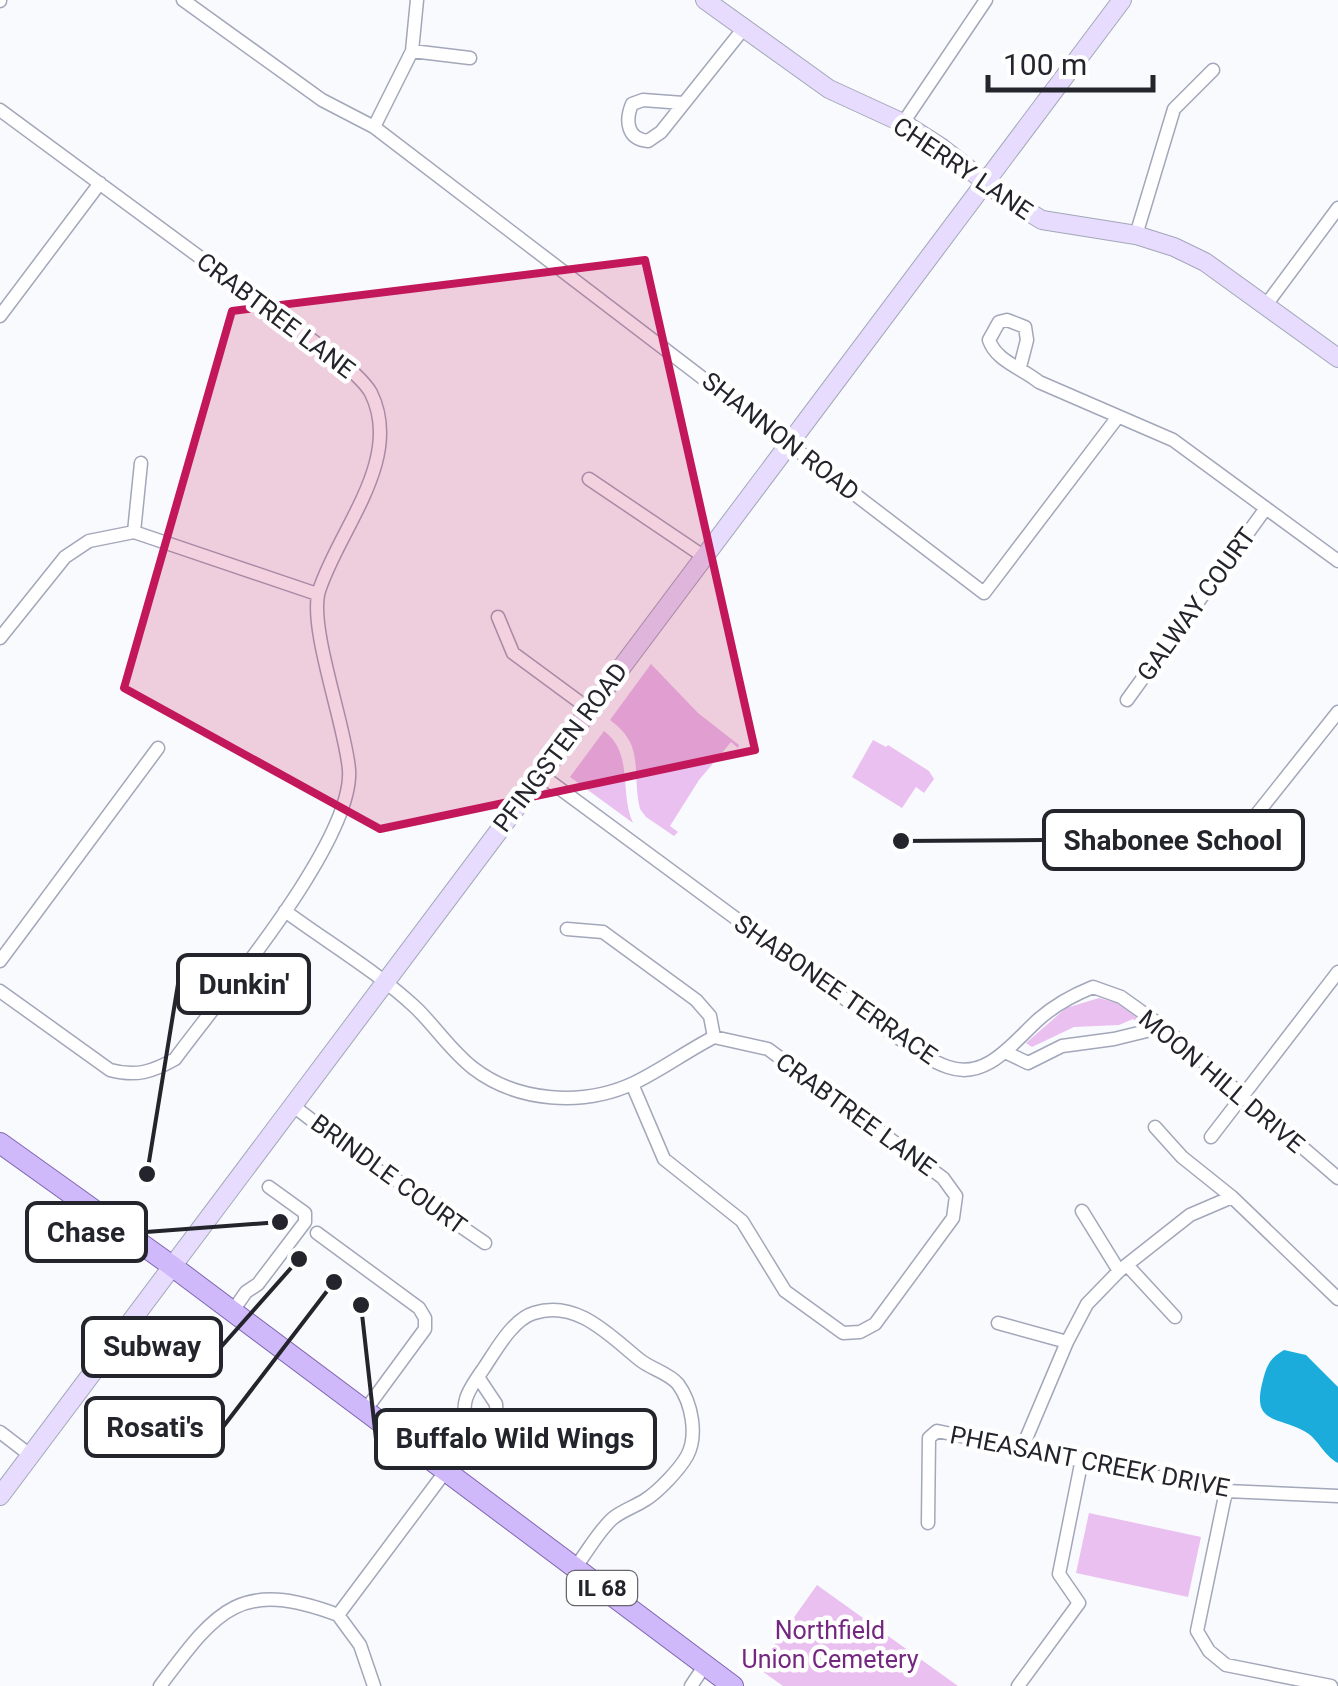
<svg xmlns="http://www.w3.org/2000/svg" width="1338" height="1686" font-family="Roboto,sans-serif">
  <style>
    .green { fill: #e9c0ef }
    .water { fill: #1cacdb }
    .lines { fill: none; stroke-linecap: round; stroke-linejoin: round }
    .street-casing { stroke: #a2a7b9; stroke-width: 15 }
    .secondary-casing { stroke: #a2a7b9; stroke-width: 20 }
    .primary-casing { stroke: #7f67b1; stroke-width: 22 }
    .street { stroke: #fff; stroke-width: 12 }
    .secondary { stroke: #e7dcfd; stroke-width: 18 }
    .primary { stroke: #d0b9fb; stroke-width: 20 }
    .marked { fill: #c2185b; fill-opacity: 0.2; stroke: #c2185b; stroke-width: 8; stroke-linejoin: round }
    .labels { text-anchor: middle; stroke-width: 9; stroke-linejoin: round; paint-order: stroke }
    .shield { fill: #fff; stroke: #66666b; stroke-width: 2.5 }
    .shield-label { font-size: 22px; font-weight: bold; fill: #24252c }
    .street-label { font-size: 25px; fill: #24252c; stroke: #fff }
    .park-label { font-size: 25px; fill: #752681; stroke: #fff }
    .leader { fill: none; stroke: #24252c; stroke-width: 4 }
    .callout-dot { fill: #24252c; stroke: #fff; stroke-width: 4 }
    .callout { fill: #fff; stroke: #24252c; stroke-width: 4 }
    .callout-label { font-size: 28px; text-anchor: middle; font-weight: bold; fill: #24252c }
  </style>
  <rect width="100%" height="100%" fill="#f9fafe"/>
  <!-- green -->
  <path class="green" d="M651 664 698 713 739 745 738 748 731 742 699 780 670 826 678 832 674 836 646 817 640 809C631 771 646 746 610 720Z
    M604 731C634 753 619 793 633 823L570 777Z
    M873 740 886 747 888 745 929 771 934 779 924 793 916 787 902 808 852 777Z
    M1099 998 1117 1003 1140 1020V1025L1133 1019 1119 1025 1074 1027 1032 1047 1026 1043 1066 1008Z
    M1089 1513 1201 1537 1188 1597 1076 1573Z
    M817 1585 958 1686H783L758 1668Z"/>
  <!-- water -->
  <path class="water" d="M1284 1350 1306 1355 1338 1387V1463C1323 1455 1318 1438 1304 1431 1276 1416 1251 1424 1263 1380 1267 1365 1270 1358 1284 1350Z"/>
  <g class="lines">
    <defs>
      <path id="street" d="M183 0 322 100 374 127 984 593 1117 418
        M0 1V0
        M412 51 470 58
        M683 103 643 100 632 104C625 121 627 139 648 141L661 132 744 28
        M0 110 346 365C354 374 366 383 371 393 404 460 338 530 319 591 308 627 346 727 349 770 354 841 219 999 175 1059 152 1072 136 1077 110 1070L0 991
        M903 123 986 0
        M374 127 412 51 417 0
        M1136 235 1174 109 1213 70
        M1266 305 1338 208
        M0 316 100 183
        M1020 367 1027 340 1025 327 1007 320 999 322 989 340C996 361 1022 368 1039 382L1173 440 1338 561
        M589 479 703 556
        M134 532 141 463
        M498 617 513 653 589 709
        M0 638 65 557 89 541 134 532 317 594
        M1127 700 1266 508
        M540 774 887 1030C906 1043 925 1059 948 1067 987 1081 1014 1041 1039 1019 1056 1004 1073 995 1093 987L1121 997 1163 1027 1338 1178
        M1221 859 1338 712
        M285 911C327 942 376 971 415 1007 435 1026 450 1050 473 1068 517 1102 583 1107 634 1083 661 1070 687 1051 714 1037L768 1049 943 1178 956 1196 953 1218 875 1324 860 1332 843 1333 785 1291 742 1221 664 1159 632 1084
        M567 929 603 932 696 1000 710 1016 714 1037
        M0 961 158 748
        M1005 1052 1028 1063 1062 1046 1114 1039 1163 1027
        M292 1105 377 1170 432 1199 453 1221 485 1243
        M1155 1127 1182 1157 1232 1197 1338 1299
        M1211 1137 1338 972
        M1082 1211 1119 1271
        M317 1233 419 1308 425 1318V1329L364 1412
        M1127 1265 1175 1317
        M232 1312 246 1292 258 1284 305 1222V1213L269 1187
        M998 1323 1067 1342
        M478 1377 496 1404 497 1421 485 1430 470 1429C457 1405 469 1389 484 1368 496 1350 513 1319 534 1313 577 1299 610 1336 640 1360 651 1369 669 1373 678 1384 692 1403 698 1436 687 1456 679 1470 658 1492 645 1500 634 1507 621 1511 612 1519 598 1532 587 1552 575 1568
        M0 1432 30 1455
        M1023 1446 1067 1342 1087 1304 1119 1271 1190 1215 1232 1197
        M1226 1491 1197 1631 1209 1651 1226 1665 1331 1686
        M928 1523 929 1438 937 1431 1226 1491 1338 1496
        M338 1615 445 1472
        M338 1615 360 1645 374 1686
        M160 1686C217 1610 239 1578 338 1615
        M691 1686 705 1665
        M1018 1686 1079 1603 1059 1574 1082 1459"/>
      <path id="secondary" d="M705 0 829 89 903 123 942 148 1007 199 1042 220 1136 235 1174 247 1205 262 1338 358
        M0 1496 1122 0"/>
      <path id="primary" d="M0 1143 172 1266 733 1686"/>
    </defs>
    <!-- street casing -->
    <use href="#street" class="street-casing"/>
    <!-- secondary casing -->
    <use href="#secondary" class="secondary-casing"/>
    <!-- primary casing -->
    <use href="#primary" class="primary-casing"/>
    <!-- street -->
    <use href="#street" class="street"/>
    <!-- secondary -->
    <use href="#secondary" class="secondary"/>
    <!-- primary -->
    <use href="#primary" class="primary"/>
  </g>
  <!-- marked area -->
  <path class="marked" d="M645 260 755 750 380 829 124 688 232 311Z"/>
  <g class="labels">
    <!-- shield labels -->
    <rect class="shield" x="567" y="1571" width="70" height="34" rx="8"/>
    <g class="shield-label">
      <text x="602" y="1596">IL 68</text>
    </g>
    <!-- street labels -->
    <g class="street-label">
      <text transform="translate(963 168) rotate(34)" y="9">CHERRY LANE</text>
      <text transform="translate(276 315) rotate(37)" y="9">CRABTREE LANE</text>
      <text transform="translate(781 436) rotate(38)" y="9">SHANNON ROAD</text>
      <text transform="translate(1196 604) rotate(-54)" y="9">GALWAY COURT</text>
      <text transform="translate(560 747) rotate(-53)" y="9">PFINGSTEN ROAD</text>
      <text transform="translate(836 989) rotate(35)" y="9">SHABONEE TERRACE</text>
      <text transform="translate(1222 1081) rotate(40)" y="9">MOON HILL DRIVE</text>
      <text transform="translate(856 1114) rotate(36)" y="9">CRABTREE LANE</text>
      <text transform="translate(389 1174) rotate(36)" y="9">BRINDLE COURT</text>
      <text transform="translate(1090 1461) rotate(11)" y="9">PHEASANT CREEK DRIVE</text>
    </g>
    <!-- park labels -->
    <g class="park-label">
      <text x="830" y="1639">Northfield<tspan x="830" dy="29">Union Cemetery</tspan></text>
    </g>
  </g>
  <!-- callouts -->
  <path class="leader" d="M901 841L1044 840M147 1174L178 984M280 1222L146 1232M299 1259L221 1347M334 1282L223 1427M361 1305L376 1439"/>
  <g class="callout-dot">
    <circle cx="901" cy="841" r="10"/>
    <circle cx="147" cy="1174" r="10"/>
    <circle cx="280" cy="1222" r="10"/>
    <circle cx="299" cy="1259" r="10"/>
    <circle cx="334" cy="1282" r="10"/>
    <circle cx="361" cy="1305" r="10"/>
  </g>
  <g class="callout">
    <rect x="1044" y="811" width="259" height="58" rx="10"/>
    <rect x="178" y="955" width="131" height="58" rx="10"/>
    <rect x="27" y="1203" width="119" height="58" rx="10"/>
    <rect x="83" y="1318" width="138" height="58" rx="10"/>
    <rect x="86" y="1398" width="137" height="58" rx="10"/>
    <rect x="376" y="1410" width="279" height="58" rx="10"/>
  </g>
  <g class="callout-label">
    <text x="1173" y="850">Shabonee School</text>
    <text x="244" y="994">Dunkin'</text>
    <text x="86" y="1242">Chase</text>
    <text x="152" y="1356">Subway</text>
    <text x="155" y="1437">Rosati's</text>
    <text x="515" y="1448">Buffalo Wild Wings</text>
  </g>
  <!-- scale -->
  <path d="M988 75v15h165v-15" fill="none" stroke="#24252c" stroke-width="5"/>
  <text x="1003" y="75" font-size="30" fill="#24252c" stroke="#ffffff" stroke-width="8" paint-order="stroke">100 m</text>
</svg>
